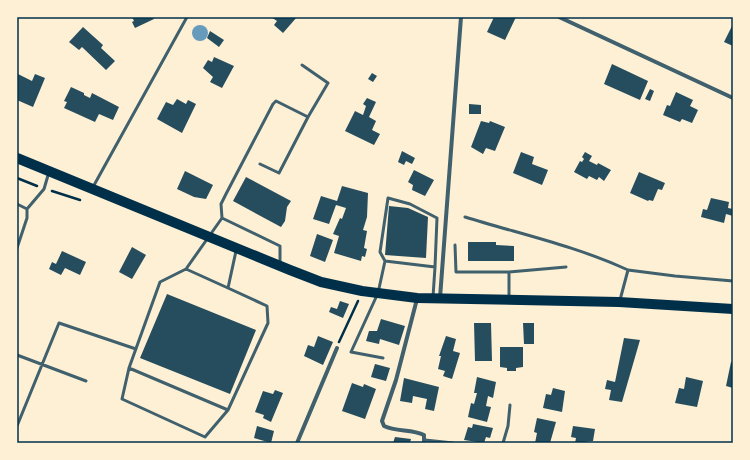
<svg xmlns="http://www.w3.org/2000/svg" width="750" height="460" font-family="'DM Sans',sans-serif">
  <style>
    .water { fill: #669bbc }
    .building { fill: #264d5e }
    .lines { fill: none; stroke-linecap: round; stroke-linejoin: round }
    .path { stroke: #003049; stroke-width: 2.5 }
    .service { stroke: #3f606c; stroke-width: 3 }
    .minor { stroke: #3f606c; stroke-width: 4 }
    .primary { stroke: #003049; stroke-width: 10 }
    .neatline { fill: none; stroke: #003049; stroke-width: 1.5 }
  </style>
  <rect width="100%" height="100%" fill="#fdf0d5"/>
  <!-- water -->
  <path class="water" d="M192 33a8 8 0 1 1 16 0a8 8 0 1 1-16 0Z"/>
  <!-- building -->
  <path class="building" d="M132 17H153L154 19 135 28 132 22 134 21Z
    M271 17H297L283 33 274 25 277 21Z
    M494 17H516L505 40 487 32Z
    M733 24V46L724 42Z
    M83 27 103 45 101 48 115 61 106 70 82 47 79 50 69 42Z
    M210 31 224 40 219 47 207 38Z
    M214 57 234 66 222 88 210 82 213 77 203 68 208 60 212 62Z
    M612 64 648 81 640 100 604 84Z
    M372 73 377 76 373 82 368 79Z
    M18 74 32 81 35 74 45 78 33 107 17 100Z
    M71 87 84 93V95L90 98 92 93 119 107 113 120 99 114 95 122 64 108 67 102 64 101Z
    M650 89 654 91 650 101 645 99Z
    M676 92 693 100 690 106 698 110 692 123 682 119 680 122 663 115 667 105 670 106Z
    M367 98 376 102 369 117 376 121 372 130 380 134 374 145 345 131 355 111 363 115 366 106 363 104Z
    M177 99 186 104 188 100 196 104 182 133 157 119 166 102 173 105Z
    M469 104 481 105V114H469Z
    M481 121 489 123 490 121 505 127 495 151 486 148 483 154 471 147Z
    M402 151 415 158 412 164 406 161 404 165 398 162Z
    M521 152 534 157 532 164 548 170 542 185 513 173Z
    M585 152 592 156 589 161 597 165 598 163 611 170 604 181 599 177 597 180 589 176 587 179 574 172 580 161 582 162 584 159 582 157Z
    M414 170 434 180 425 196 412 190 413 185 408 182Z
    M185 171 213 185 206 199 194 197 177 189Z
    M639 172 665 183 662 190 658 189 653 201 649 200 648 201 630 193Z
    M246 177 291 201 287 207 285 221 281 227 233 201Z
    M342 186 368 193 367 217 363 230 367 231 364 248 367 249 365 257 362 256 361 261 334 253 339 236 333 234 340 218 342 219 346 208 336 205 329 224 313 219 321 196 337 201Z
    M711 198 729 202 728 208 733 209V216L726 214 724 223 701 217 703 209 707 210Z
    M389 206 408 208 428 217 426 258 385 255Z
    M317 234 333 240 325 262 310 256Z
    M468 242H496V245L514 246V261H468Z
    M132 247 146 255 132 279 119 272Z
    M62 251 86 262 80 275 65 268 61 275 49 269 52 262 56 264Z
    M167 294 256 330 230 394 140 358Z
    M340 301 349 304 343 318 329 312 331 307 337 309Z
    M381 319 405 326 399 345 380 339 379 344 366 341 369 331H377Z
    M474 323H491L492 361H475Z
    M523 323H534V344H524Z
    M318 336 333 342 323 365 304 356 308 345 314 347Z
    M446 336 456 339 453 351 460 353 452 379 443 376 445 371 438 369 441 356H439Z
    M624 338 640 340 622 402 609 400 611 390 605 389 607 380 615 382Z
    M500 347H523V367L516 368V371H507V368L500 367Z
    M731 362H733V388L726 386Z
    M375 364 390 368 386 381 371 377Z
    M477 377 496 382 493 398 488 396 486 406 491 407 487 422 468 417 471 403 474 404 477 393H474Z
    M686 377 703 381 697 407 675 403 679 388 684 389Z
    M404 378 439 387 434 411 425 409 427 399 413 396 412 403 400 401Z
    M352 383 363 387 364 384 376 389 365 419 342 411Z
    M553 388 565 391 562 412 543 408 546 394 551 395Z
    M275 390 283 393 271 422 263 418 264 415 255 412 263 391 273 394Z
    M537 418 556 422 550 443H535L537 433 534 432Z
    M473 424 493 428 490 438 486 437 484 443 464 440 468 427 472 428Z
    M257 426 274 431 271 443 254 438Z
    M573 426 595 429 593 441 575 443 576 438 571 437Z
    M395 437 411 439 410 443H393Z"/>
  <g class="lines">
    <!-- path -->
    <path class="path" d="M17 178 37 186
      M52 191 80 200
      M339 342 358 301"/>
    <!-- service -->
    <path class="service" d="M260 164 279 173 308 117
      M93 187 187 17
      M17 204 27 209 44 189 49 172
      M465 217C520 234 576 246 628 270L620 300
      M222 218 280 246V263
      M455 245 456 272H509L566 267
      M17 248 27 218V209
      M236 251 228 288 267 306 268 323 228 410 129 368 160 282 186 269 222 218 221 204 226 194 273 104 276 101 308 117 328 83 302 65
      M385 261 380 252 388 198 410 204 437 218 435 267
      M186 269 228 288
      M628 270 675 276 733 281
      M509 272V298
      M17 355 86 381
      M383 358 351 352 378 293 385 261 435 267 433 297
      M129 368 122 399 205 437 228 410
      M17 426 59 323 136 349
      M425 440 453 443
      M503 443 508 426 510 405"/>
    <!-- minor -->
    <path class="minor" d="M559 17 733 98
      M440 298 461 17
      M417 299 396 380 382 421 384 426C396 432 412 429 424 435V443
      M297 443 337 348"/>
    <!-- primary -->
    <path class="primary" d="M17 158 290 270 321 282 362 291 417 298 619 302 733 309"/>
  </g>
  <!-- border -->
  <rect width="750" height="460" fill="none" stroke="#fdf0d5" stroke-width="36"/>
  <rect x="18" y="18" width="714" height="424" class="neatline"/>
</svg>
